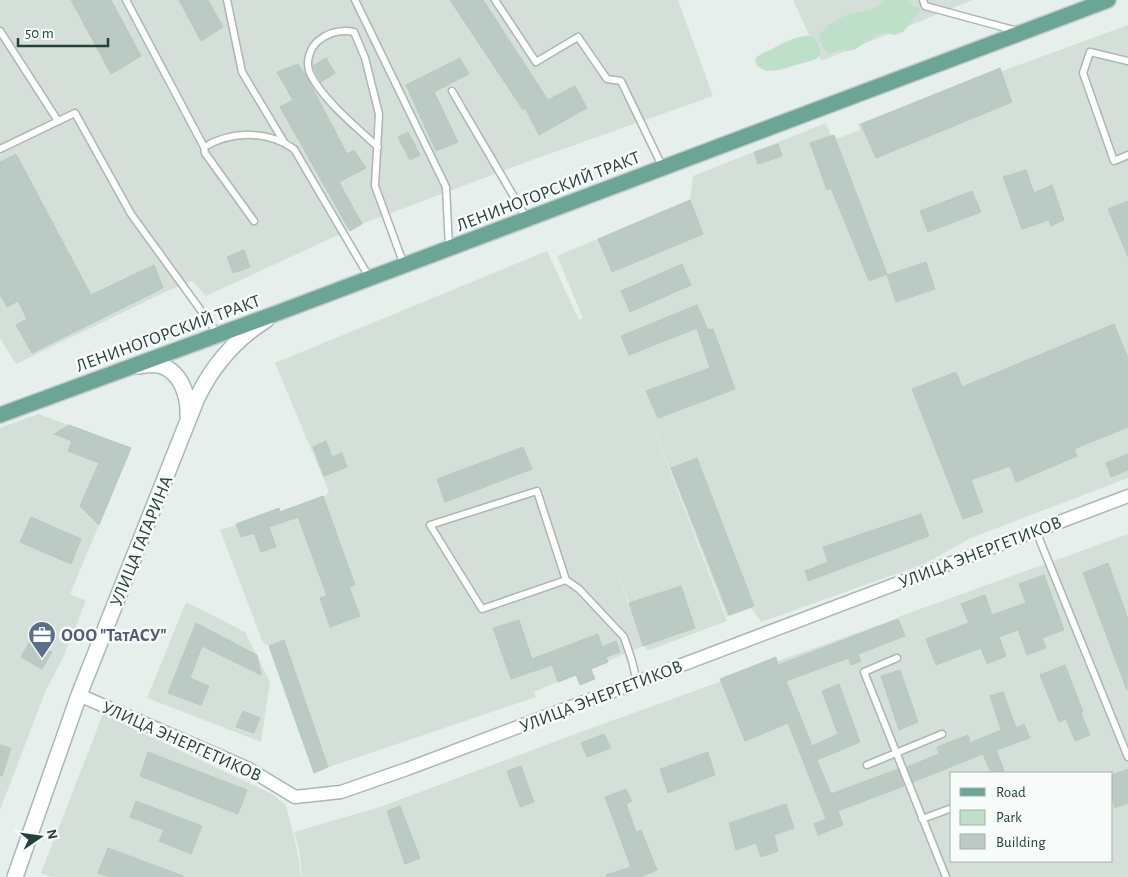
<svg xmlns="http://www.w3.org/2000/svg" width="1128" height="877" font-family="'Alegreya Sans',sans-serif">
  <style>
    .built { fill: #d4dfda; fill-rule: evenodd }
    .green { fill: #bfe0c8 }
    .building { fill: #bbcac4; stroke: #b8c9c2 }
    .lines { fill: none; stroke-linecap: round; stroke-linejoin: round }
    .lane-casing { stroke: #a8b8b2; stroke-width: 9 }
    .street-casing { stroke: #a8b8b2; stroke-width: 15 }
    .secondary-casing { stroke: #a4bbb3; stroke-width: 18 }
    .primary-casing { stroke: #c2cac8; stroke-width: 18 }
    .lane { stroke: #fff; stroke-width: 6 }
    .street { stroke: #fff; stroke-width: 12 }
    .secondary { stroke: #fff; stroke-width: 15 }
    .primary { stroke: #6aa596; stroke-width: 15 }
    .labels { text-anchor: middle; stroke-width: 5; stroke-linejoin: round; paint-order: stroke }
    .street-label { font-size: 18px; fill: #24423a; stroke: #f7fbf9 }
    .service-label { font-size: 18px; font-weight: bold; fill: #4e5e75; stroke: #f7fbf9; text-anchor: start }
  </style>
  <rect width="100%" height="100%" fill="#e6efeb"/>
  <!-- built -->
  <path class="built" d="M0 0H678L713 96 532 160 362 224 206 296 192 281 165 292 16 364 0 338Z
    M793 0H973L821 61Z
    M1128 25V478L971 538 924 564 761 622 751 608 727 617 635 379 727 621 647 651 616 568 643 646 534 692 536 697 314 772 270 646 263 643 220 530 324 497 329 492 275 363 547 251 579 320 583 318 557 256 690 200 693 176 826 123 831 135 836 139 860 130 858 124Z
    M38 414 131 448 70 594 86 601 63 658 46 690 0 810V428Z
    M1128 534V877H302L299 849 294 832 383 806 575 734 898 618 901 627 898 617ZM952 773H1112V861H952Z
    M186 602 245 632 270 682 261 742 147 698Z
    M103 714 274 795 286 806 297 849 301 877H52L41 873Z"/>
  <!-- green -->
  <path class="green" d="M885 0H907L913 6 919 7 920 11 903 32 895 35 884 33 877 35 854 50 847 51 844 49 828 54 820 42 819 36C826 25 840 17 852 13 867 10 874 12 885 0Z
    M805 36H812L818 44 821 53 817 59 779 70 766 71 757 66 755 59C760 53 765 53 772 49 783 43 792 38 805 36Z"/>
  <!-- building -->
  <path class="building" d="M71 0H111L141 56 111 74Z
    M179 0H208L223 27 201 41Z
    M450 0H483L548 100 575 86 587 108 539 135 525 108 523 110Z
    M326 58 335 73 321 82 313 66Z
    M460 58 469 74 434 92 458 142 436 151 406 85Z
    M298 64 303 72H304L347 154 354 150 366 168 339 182 362 224 350 231 280 107 293 100 277 72Z
    M1000 68 1012 102 876 158 861 124Z
    M408 132 420 155 410 160 398 137Z
    M834 135 887 274 869 281 831 188 827 190 810 143Z
    M778 144 782 156 758 164 754 152Z
    M16 154 91 295 154 265 163 288 32 353 16 325 27 319 18 301 7 307 0 295V162Z
    M1026 170 1034 193 1052 185 1064 220 1051 226 1049 220 1022 229 1003 177Z
    M972 191 981 212 928 232 920 211Z
    M690 200 703 234 612 272 598 239Z
    M1128 201V257L1108 209Z
    M244 250 250 267 233 273 227 257Z
    M926 262 935 289 896 302 887 275Z
    M682 264 691 285 630 312 621 291Z
    M697 305 708 330 713 329 735 389 658 418 646 391 710 368 697 328 629 355 621 336Z
    M1114 324 1128 358V427L1074 449 1077 456 1016 482 1010 466 971 480 983 512 963 519 912 389 956 372 962 387Z
    M69 425 131 448 99 525 80 506 99 463 68 451 72 441 54 434Z
    M326 441 332 457 342 453 347 467 324 476 313 447Z
    M523 447 532 469 445 502 437 479Z
    M1128 454V470L1111 477 1106 463Z
    M697 458 754 606 729 615 671 468Z
    M323 496 355 585 349 587 360 616 330 627 320 598 327 596 298 517 269 527 276 547 261 552 254 533 241 537 236 524 279 508 280 512Z
    M921 514 929 536 808 581 805 571 828 562 823 547Z
    M31 517 81 539 71 564 20 542Z
    M1108 563 1128 619 1127 690 1083 573Z
    M1044 575 1064 630 1042 638 1046 648 1027 655 1018 630 999 637 1006 656 987 664 981 648 936 665 926 639 969 623 961 604 985 595 992 615 1026 603 1019 584Z
    M681 586 695 628 643 646 629 603Z
    M898 619 905 636 858 654 861 661 851 665 849 658 786 681 812 746 838 734 822 691 839 684 860 742 817 760 831 794 898 769 904 786 838 811 843 825 818 835 814 824 826 819 788 723 745 741 720 679 776 657 778 665Z
    M519 620 532 659 598 634 602 647 616 641 620 652 606 657 608 662 591 669 595 679 580 685 576 675 558 682 552 665 511 679 493 628Z
    M196 623 257 655 261 675 202 646 190 678 209 686 201 705 168 693Z
    M284 640 328 767 314 773 269 646Z
    M30 641 52 652 42 669 21 657Z
    M1065 665 1083 712 1081 713 1090 735 1075 741 1066 719 1059 722 1040 675Z
    M900 670 918 722 899 730 881 676Z
    M1003 692 1016 728 1024 724 1030 738 996 750 1005 773H991L983 754 913 782 907 767 939 754 937 747 968 735 970 743 1001 730 990 696Z
    M243 711 260 718 254 733 236 727Z
    M604 734 611 748 587 757 581 743Z
    M0 745 11 748 2 776H0Z
    M148 752 247 790 238 814 140 776Z
    M708 752 715 775 668 793 660 769Z
    M521 766 534 802 520 807 507 771Z
    M1128 769V803L1115 808 1112 797V775Z
    M626 789 632 801 626 804 636 832 641 830 657 870 640 877H607L606 875 631 867 605 797Z
    M136 801 202 826 191 854 159 841 164 830 130 817Z
    M786 804 794 828 774 835 778 851 761 857 756 843 736 850 729 823Z
    M400 806 420 858 405 864 387 811Z
    M108 848 183 876V877H110L98 873Z"/>
  <g class="lines">
    <defs>
      <path id="lane" d="M126 0 204 147
        M227 0 242 72 284 142
        M355 0 446 187 449 247
        M495 0 536 62 578 37 607 79 621 81 663 168
        M923 0 925 6 1017 31
        M0 31 58 121
        M1128 61 1090 52 1083 73 1114 161 1128 155
        M452 91 527 219
        M378 147C357 128 321 98 310 73 305 62 310 48 318 41 329 32 340 29 354 32L365 58 379 114 375 186 404 265
        M0 149 75 113 131 214 218 334
        M254 221 205 153 204 147C232 131 267 130 294 149L369 277
        M1036 531 1128 757
        M566 580 482 609 430 525 537 491 566 580 579 589 624 637 632 661 637 682
        M897 658 864 672 946 877
        M867 765 942 734
        M922 819 952 808"/>
      <path id="street" d="M79 695 249 769 295 797 341 792 407 769 1128 496"/>
      <path id="secondary" d="M138 366C146 365 155 363 162 366 182 373 189 398 188 416
        M15 877 79 695 197 398C213 365 234 340 266 320"/>
      <path id="primary" d="M0 415 280 312 1108 0"/>
    </defs>
    <!-- lane casing -->
    <use href="#lane" class="lane-casing"/>
    <!-- street casing -->
    <use href="#street" class="street-casing"/>
    <!-- secondary casing -->
    <use href="#secondary" class="secondary-casing"/>
    <!-- primary casing -->
    <use href="#primary" class="primary-casing"/>
    <!-- lane -->
    <use href="#lane" class="lane"/>
    <!-- street -->
    <use href="#street" class="street"/>
    <!-- secondary -->
    <use href="#secondary" class="secondary"/>
    <!-- primary -->
    <use href="#primary" class="primary"/>
  </g>
  <!-- icons -->
  <defs>
    <symbol id="office-pin" viewBox="-11 -11 22 30"><path d="M0 17L-7.5 6A9.5 9.5 0 1 1 7.5 6Z" fill="#5c6f8a" stroke="#f7fbf9"/><path d="M-6-3h4V-5.5h4V-3h4V5H-6ZM-1-4.5V-3h2v-1.5ZM-6 0V1H6V0Z" fill="#fff"/></symbol>
  </defs>
  <g fill-rule="evenodd">
    <use href="#office-pin" x="26" y="619" width="32" height="43"/>
  </g>
  <g class="labels">
    <!-- street labels -->
    <g class="street-label">
      <text transform="translate(548 191) rotate(-21)" y="6">ЛЕНИНОГОРСКИЙ ТРАКТ</text>
      <text transform="translate(168 333) rotate(-20)" y="6">ЛЕНИНОГОРСКИЙ ТРАКТ</text>
      <text transform="translate(141 541) rotate(-68)" y="6">УЛИЦА ГАГАРИНА</text>
      <text transform="translate(980 552) rotate(-21)" y="6">УЛИЦА ЭНЕРГЕТИКОВ</text>
      <text transform="translate(601 696) rotate(-21)" y="6">УЛИЦА ЭНЕРГЕТИКОВ</text>
      <text transform="translate(182 741) rotate(24)" y="6">УЛИЦА ЭНЕРГЕТИКОВ</text>
    </g>
    <!-- service labels -->
    <g class="service-label">
      <text x="61" y="641">ООО "ТатАСУ"</text>
    </g>
  </g>
  <!-- legend -->
  <rect x="950" y="772" width="162" height="90" fill="#f7fbf9" stroke="#a3b1ad"/>
  <rect x="960" y="788" width="25" height="8" fill="#6aa596" stroke="#a3b1ad"/>
  <text x="996" y="797" font-size="15" fill="#24423a">Road</text>
  <rect x="960" y="810" width="25" height="15" fill="#bfe0c8" stroke="#a3b1ad"/>
  <text x="996" y="822" font-size="15" fill="#24423a">Park</text>
  <rect x="960" y="834" width="25" height="15" fill="#bbcac4" stroke="#a3b1ad"/>
  <text x="996" y="847" font-size="15" fill="#24423a">Building</text>
  <!-- north arrow -->
  <g transform="translate(40 837) rotate(77)" stroke="#f7fbf9" stroke-width="4" paint-order="stroke">
  <path d="M0-4L9 19L0 12L-9 19Z" fill="#24423a"/>
  <text y="-8" font-size="14" font-weight="bold" text-anchor="middle" fill="#24423a">N</text>
  </g>
  <!-- scale -->
  <path d="M18 38v8h90v-8" fill="none" stroke="#24423a" stroke-width="2.5"/>
  <text x="25" y="38" font-size="15" fill="#24423a" stroke="#f7fbf9" stroke-width="4" paint-order="stroke">50 m</text>
</svg>
